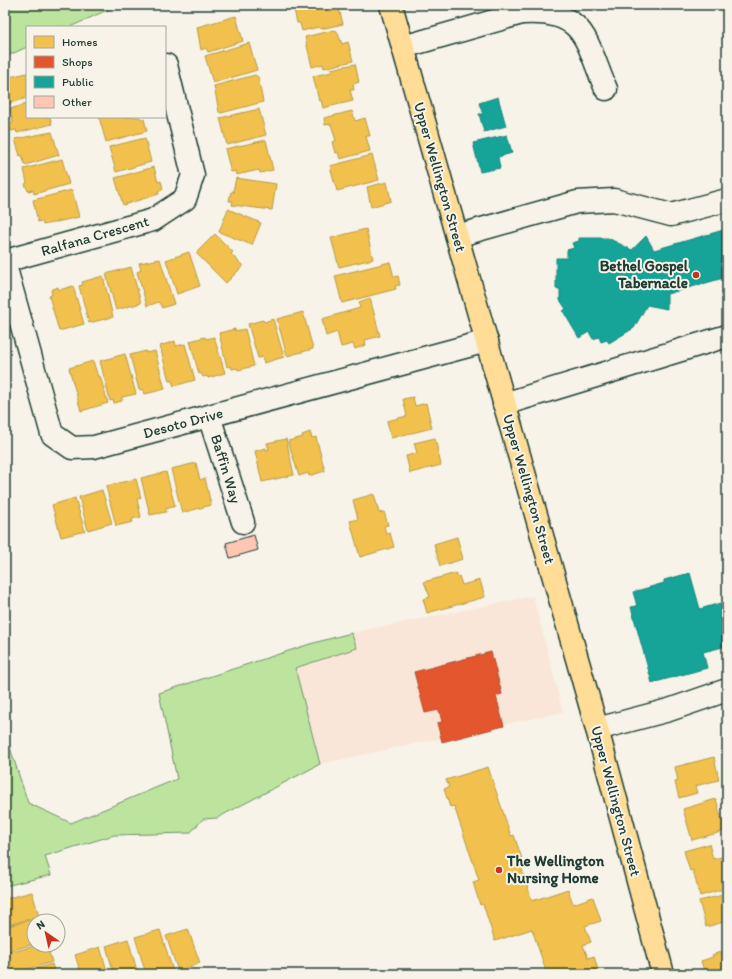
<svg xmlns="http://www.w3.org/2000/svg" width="732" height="979" font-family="Itim,sans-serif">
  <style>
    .built { fill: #f9e6d8 }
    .green { fill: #bde49f; stroke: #6e906a }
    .homes { fill: #f2c14e; stroke: #b39946 }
    .shops { fill: #e4572e; stroke: #a94f30 }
    .public { fill: #17a398; stroke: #19847a }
    .building { fill: #fec6b3; stroke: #1f3d34 }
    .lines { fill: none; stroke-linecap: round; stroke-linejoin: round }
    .minor-casing { stroke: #1f3d34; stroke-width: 25 }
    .major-casing { stroke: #1f3d34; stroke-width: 25 }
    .minor { stroke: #f7f3e8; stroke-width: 22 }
    .major { stroke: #ffdd96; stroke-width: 22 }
    .poi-dot { fill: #c8321e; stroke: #f7f3e8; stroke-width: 1.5 }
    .labels { text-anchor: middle; stroke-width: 4; stroke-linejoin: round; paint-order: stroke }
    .street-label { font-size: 15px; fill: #1f3d34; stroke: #f7f3e8 }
    .poi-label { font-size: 15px; font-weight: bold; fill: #1f3d34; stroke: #f7f3e8; text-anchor: end }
  </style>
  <rect width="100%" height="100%" fill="#f7f3e8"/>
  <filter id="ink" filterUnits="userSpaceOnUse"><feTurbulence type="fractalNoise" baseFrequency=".025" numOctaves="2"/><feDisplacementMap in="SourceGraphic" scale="8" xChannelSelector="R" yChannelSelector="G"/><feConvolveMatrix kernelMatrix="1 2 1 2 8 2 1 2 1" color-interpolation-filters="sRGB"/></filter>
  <g filter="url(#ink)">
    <!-- built -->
    <path class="built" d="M533 596 563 712 320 764 295 668 357 649 351 633Z"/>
    <!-- green -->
    <path class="green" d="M5 5H118L70 27H27V47L5 57Z
      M351 633 357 648 295 668 320 764 217 818 203 819 190 833 114 835 45 856 51 875 5 886V732L28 803 71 823 177 779 159 693 310 644Z"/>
    <!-- homes -->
    <path class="homes" d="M293 5H338L343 24 320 29 319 27 302 31 300 23H297Z
      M236 16 243 41 208 52 206 48 201 50 197 27Z
      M334 30 337 31 342 44 348 42 353 61 324 68 323 64 312 67 305 37Z
      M249 43 257 70 213 83 205 56Z
      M355 64 359 82 353 84 354 90H350L353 101 323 108 321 100 319 101 313 76 332 72 331 69Z
      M27 73V98L7 104 5 98V78Z
      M255 75 258 77 263 102 221 113 219 112 214 86Z
      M27 104V117H50L52 124 17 133 16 130 11 131 9 124 13 123 10 109Z
      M259 109 266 135 227 145 220 118Z
      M352 111 355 121 365 118 370 136H366L370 151 340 159 338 152 335 153 332 142 336 141 331 124 325 125 324 118Z
      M99 117H140L141 119H144L147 131 106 142Z
      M52 132 59 155 25 165 22 155 20 156 15 139Z
      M145 138 151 162 116 172 109 147Z
      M266 140 273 170 260 173 259 170 236 175 235 171 231 172 225 149Z
      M372 155 379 180 337 191 330 166Z
      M62 159 69 184 34 194 33 190 28 191 25 184 27 183 24 169Z
      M154 167 158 182 161 181 163 189 158 191 159 194 123 205 115 178Z
      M236 178 276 184 272 210 232 205 233 201H229L231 192H234L233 191Z
      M387 182 391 201 371 207 367 187Z
      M72 190 79 217 43 225 42 221 38 222 33 200Z
      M228 209 261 223 252 245 219 232Z
      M366 229 373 259 339 267 331 238Z
      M215 234 233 252 231 254 243 266 226 283 196 253Z
      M189 252 200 286 177 294 166 260Z
      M160 259 174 304 162 308 159 302 147 306 137 272 141 270 139 263Z
      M390 262 394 277 398 276 400 285 395 286 396 289 342 303 335 276Z
      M131 267 141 303 116 310 106 274Z
      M103 276 113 317 89 323 79 286 83 285 82 282Z
      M73 286 84 324 59 331 49 296 52 295 51 290 58 287 59 290Z
      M370 298 380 336 365 340 366 345 355 349 353 344 341 347 337 332 326 336 322 319 360 308 359 302Z
      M303 312 313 349 287 356 277 319Z
      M273 319 284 357 264 363 262 357 258 358 248 324 263 320 264 322Z
      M235 329V331L245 329 254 366 238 370 237 368 232 369 231 366 227 367 219 333Z
      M205 337 206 339 214 337 225 373 208 378 207 376 203 377 201 373 199 374 190 341Z
      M175 341 176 346 185 344 195 380 174 386 172 381H169L160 346Z
      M146 351V353L155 351 165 389 145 394 143 389 139 390 130 355Z
      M125 354 136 394 122 397V401L114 403 113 400 110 401 100 361Z
      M93 361 98 377 100 376 108 403 81 411 69 368Z
      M413 397 415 406 426 403 432 428 391 438 387 421 407 416 403 399Z
      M310 432 312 438 316 437 325 471 309 476 308 473 299 476 288 441 303 437 302 435Z
      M435 438 441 465 410 473 406 456 417 453 414 443Z
      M286 439 294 475 262 482 255 451 266 448V450H269L267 443Z
      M196 463 200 480 205 478 211 505 182 513 171 469Z
      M166 472 175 506 166 509V512L150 515 141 478Z
      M136 479 141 498 137 499 141 517 132 519 133 522 116 526 106 486Z
      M102 490 112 523 88 530 79 497Z
      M374 494 379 513 384 512 388 525 384 526 386 534 390 533 394 547 360 557 350 521 358 519 353 500Z
      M75 498 85 531 61 537 52 505Z
      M457 537 463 559 440 566 434 544Z
      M456 573 457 577 459 576 462 585 480 580 485 597 427 613 423 599 430 597 424 582Z
      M714 757 719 780 695 786 697 793 679 798 675 782 678 781 675 767Z
      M488 767 511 836 514 835 522 859 519 860 532 901 568 889 573 904 593 897 601 921 585 926 591 942 583 945 588 958 594 956 599 974H547L532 929 495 941 483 904 480 905 473 882 479 880 454 806 450 807 444 789 449 787 446 780Z
      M716 799 725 831 692 840 683 809Z
      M709 844 713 859 722 857 727 876V888L700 896 693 870 690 871 684 851Z
      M32 892 39 916 5 926V899Z
      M727 894V921L706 927 699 901Z
      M40 917 41 921H34V944L5 952V927Z
      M188 929 200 963 178 971 166 936Z
      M160 930 173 971 162 974H146L135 937Z
      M128 939 138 974H114L106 946Z
      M38 945H47L52 962 10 974 5 954Z
      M100 947 108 974H81L75 955Z
      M727 950V964L724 965 726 971 715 974H705L701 961 713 957 712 955Z
      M52 964 55 974H17Z"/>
    <!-- shops -->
    <path class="shops" d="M491 652 502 694 496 696 504 726 442 742 437 723 442 722 439 710 425 713 414 672Z"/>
    <!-- public -->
    <path class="public" d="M498 97 506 126 484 132 479 114H483L479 103Z
      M507 135 512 153 498 157 500 168 480 172 473 143Z
      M727 229V277L667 294V309L647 305 634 328 609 343 607 340 601 342 599 337 593 339 589 332 579 338 563 311 566 309 560 300V289H556V258H567V250L574 248 572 243 579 241V238H608L632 250 646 236 654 250Z
      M690 573 700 609 727 601V646L703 652 707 668 652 683 631 607 637 606 633 592 664 583V580Z"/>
    <!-- building -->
    <path class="building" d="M254 535 258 550 230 558 226 543Z"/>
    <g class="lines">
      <defs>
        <path id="minor" d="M403 47 522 13C586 9 585 40 606 89
          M457 236 577 202 614 200 671 215 727 200
          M5 261 153 220 185 199 193 175 166 65
          M5 265 52 434 72 448 94 447 487 341
          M504 404 727 336
          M209 416 243 522
          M597 729 669 710 727 690"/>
        <path id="major" d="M391 5 597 729 663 974"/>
      </defs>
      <!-- minor casing -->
      <use href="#minor" class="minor-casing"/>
      <!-- major casing -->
      <use href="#major" class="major-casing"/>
      <!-- minor -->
      <use href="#minor" class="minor"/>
      <!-- major -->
      <use href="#major" class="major"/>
    </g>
  </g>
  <!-- markers -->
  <g class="poi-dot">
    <circle cx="696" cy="275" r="4"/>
    <circle cx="499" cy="870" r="4"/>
  </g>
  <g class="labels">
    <!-- street labels -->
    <g class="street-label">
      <text transform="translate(440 177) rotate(74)" y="5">Upper Wellington Street</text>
      <text transform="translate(95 236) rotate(-16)" y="5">Ralfana Crescent</text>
      <text transform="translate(183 423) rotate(-15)" y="5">Desoto Drive</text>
      <text transform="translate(226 469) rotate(73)" y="5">Baffin Way</text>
      <text transform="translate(529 489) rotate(74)" y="5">Upper Wellington Street</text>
      <text transform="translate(616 801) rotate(75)" y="5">Upper Wellington Street</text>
    </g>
    <!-- poi labels -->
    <g class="poi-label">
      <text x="688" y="271">Bethel Gospel<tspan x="688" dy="17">Tabernacle</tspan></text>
      <text x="507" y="866" text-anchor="start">The Wellington<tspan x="507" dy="17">Nursing Home</tspan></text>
    </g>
  </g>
  <!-- margin -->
  <rect width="732" height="979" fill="none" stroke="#f7f3e8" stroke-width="20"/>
  <rect x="10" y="10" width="712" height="959" fill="none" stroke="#1f3d34" stroke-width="1.5" filter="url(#ink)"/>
  <!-- legend -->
  <rect x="26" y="26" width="140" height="92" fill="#f7f3e8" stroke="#a1aaa0"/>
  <rect x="34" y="36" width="20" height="12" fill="#f2c14e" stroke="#a1aaa0"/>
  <text x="62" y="46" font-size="12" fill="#1f3d34">Homes</text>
  <rect x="34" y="56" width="20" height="12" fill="#e4572e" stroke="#a1aaa0"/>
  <text x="62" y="66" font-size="12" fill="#1f3d34">Shops</text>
  <rect x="34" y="76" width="20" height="12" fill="#17a398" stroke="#a1aaa0"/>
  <text x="62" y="86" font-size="12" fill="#1f3d34">Public</text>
  <rect x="34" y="96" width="20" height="12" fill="#fec6b3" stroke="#a1aaa0"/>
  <text x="62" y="106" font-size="12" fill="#1f3d34">Other</text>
  <!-- north arrow -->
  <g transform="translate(46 933) rotate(326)"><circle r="19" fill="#f7f3e8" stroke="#a1aaa0"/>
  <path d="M0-3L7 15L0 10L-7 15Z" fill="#c8321e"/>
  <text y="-6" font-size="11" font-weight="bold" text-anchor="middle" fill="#1f3d34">N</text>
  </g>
</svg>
